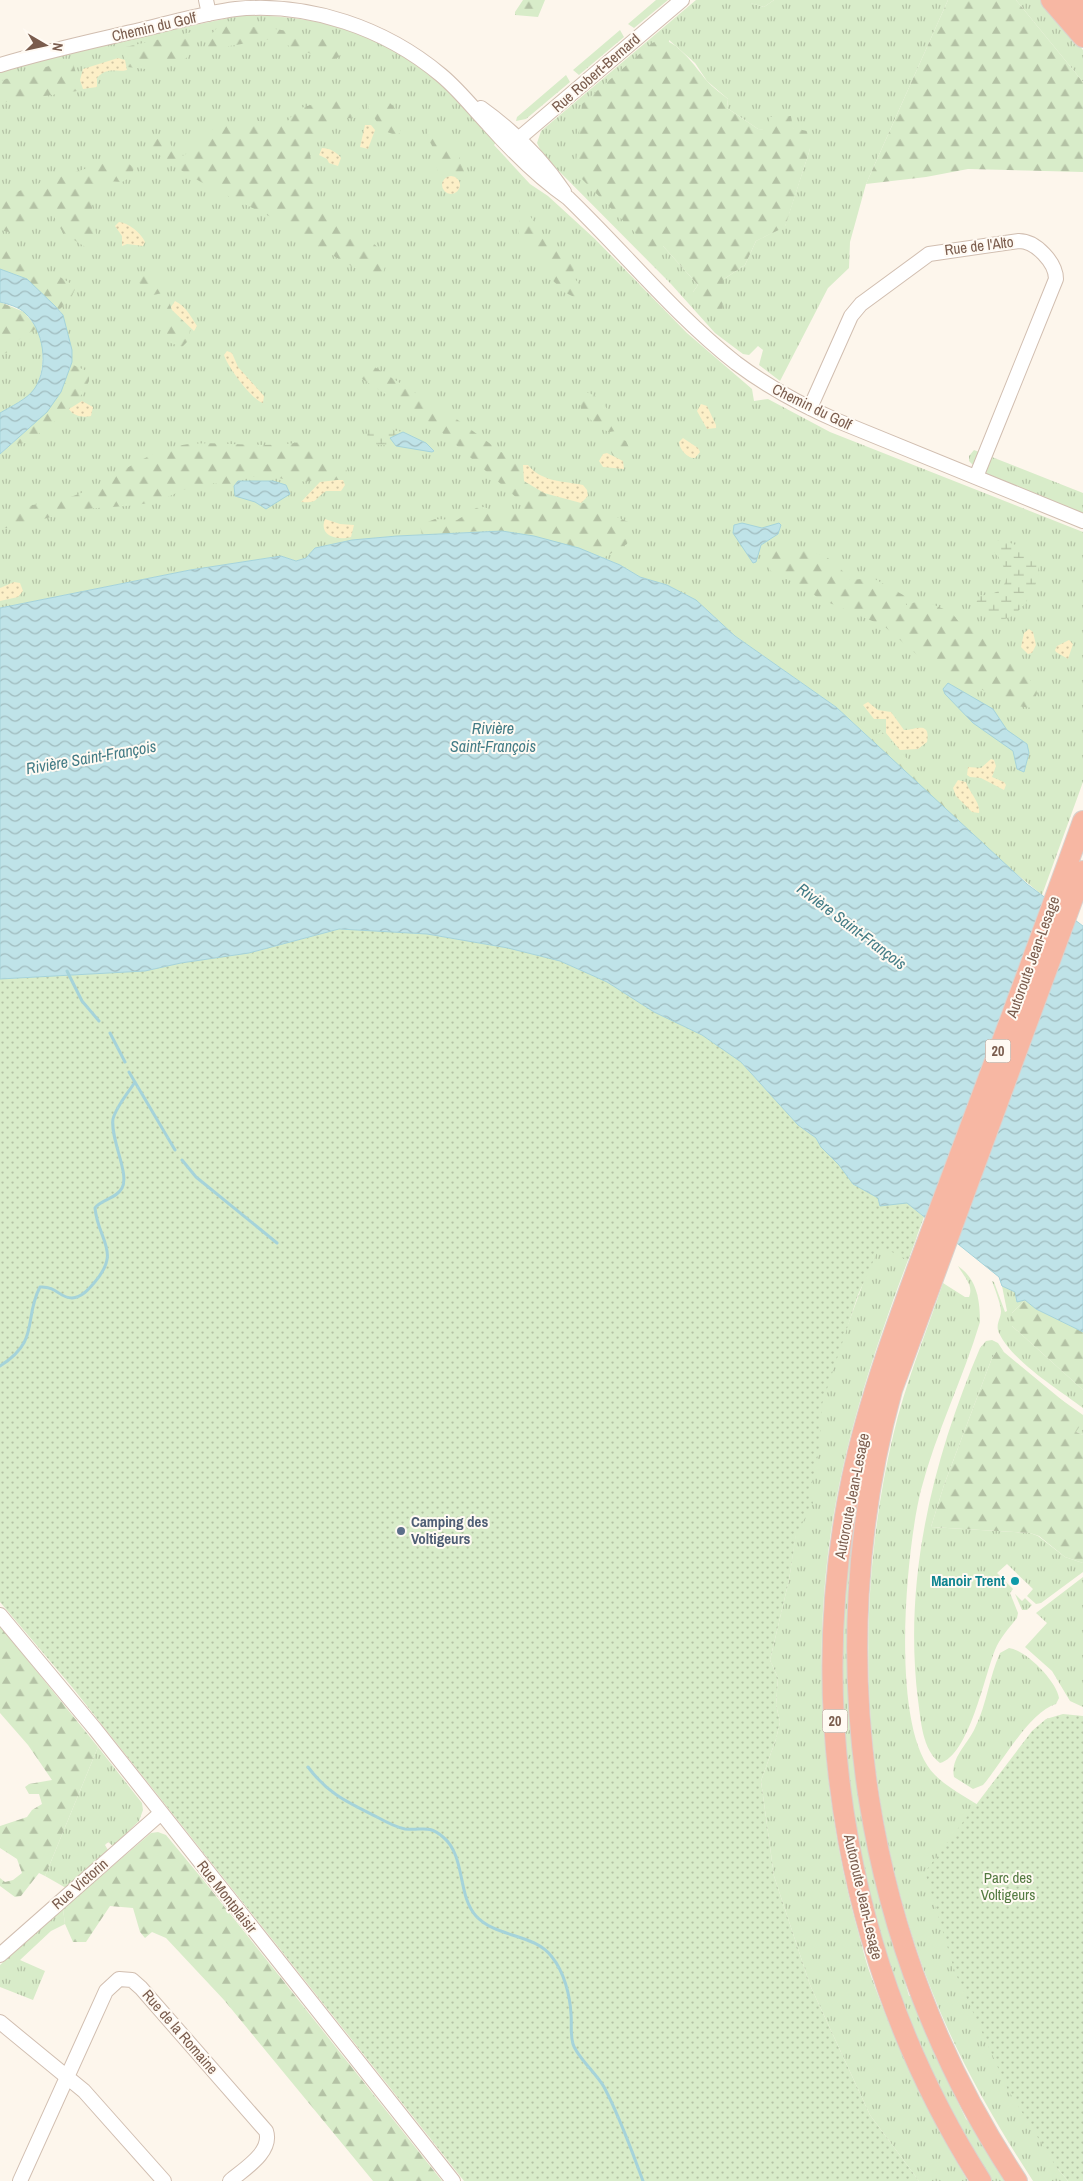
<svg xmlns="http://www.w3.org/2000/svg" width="1083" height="2181" font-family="'Archivo Narrow',sans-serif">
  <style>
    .grass { fill: url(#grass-tufts); fill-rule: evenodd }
    .forest { fill: url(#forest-firs) }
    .wetland { fill: url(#wetland-marsh) }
    .sand { fill: url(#sand-dots) }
    .park { fill: url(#park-dots) }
    .water { fill: url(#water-waves); stroke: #a5d3da }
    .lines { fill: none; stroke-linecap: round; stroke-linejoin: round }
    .stream { stroke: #a5d3da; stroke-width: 3 }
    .minor-casing { stroke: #d1beb0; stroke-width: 16 }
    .highway-casing { stroke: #dad1cd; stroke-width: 22 }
    .minor { stroke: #fff; stroke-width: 14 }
    .highway { stroke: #f7b7a3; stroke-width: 20 }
    .service-dot { fill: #5c6f8a; stroke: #fffaf3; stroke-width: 2 }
    .culture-dot { fill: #0f9aa8; stroke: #fffaf3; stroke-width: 2 }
    .labels { text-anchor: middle; stroke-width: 4; stroke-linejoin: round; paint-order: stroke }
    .shield { fill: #fffaf3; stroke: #a28b7f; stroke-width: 1 }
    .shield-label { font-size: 14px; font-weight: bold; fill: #7a5c4d }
    .street-label { font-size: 15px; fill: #7a5c4d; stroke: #fffaf3 }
    .service-label { font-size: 15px; font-weight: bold; fill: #4e5e75; stroke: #fffaf3; text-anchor: start }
    .culture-label { font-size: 15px; font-weight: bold; fill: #0d838f; stroke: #fffaf3; text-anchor: end }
    .park-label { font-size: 15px; fill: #537a41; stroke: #fffaf3 }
    .water-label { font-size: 16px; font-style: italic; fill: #437c86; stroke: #fffaf3 }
  </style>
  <defs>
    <pattern id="grass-tufts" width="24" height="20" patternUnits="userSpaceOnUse" patternTransform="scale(1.25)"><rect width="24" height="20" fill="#d8ecc9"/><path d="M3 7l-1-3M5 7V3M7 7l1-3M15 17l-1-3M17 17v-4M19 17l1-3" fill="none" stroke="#b4c2a5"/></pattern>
    <pattern id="forest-firs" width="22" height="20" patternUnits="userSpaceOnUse" patternTransform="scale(1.25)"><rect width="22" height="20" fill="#d8ecc9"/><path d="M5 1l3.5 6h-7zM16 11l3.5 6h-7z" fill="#b4c2a5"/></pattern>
    <pattern id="wetland-marsh" width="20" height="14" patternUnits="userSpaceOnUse" patternTransform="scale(1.25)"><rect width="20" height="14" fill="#d8ecc9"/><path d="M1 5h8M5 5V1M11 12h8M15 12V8" fill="none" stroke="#b4c2a5"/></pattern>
    <pattern id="sand-dots" width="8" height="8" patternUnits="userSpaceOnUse" patternTransform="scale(1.25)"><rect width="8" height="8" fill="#fcefc7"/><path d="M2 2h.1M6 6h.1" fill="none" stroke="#d1c5a4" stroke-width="1.8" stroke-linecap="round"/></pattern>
    <pattern id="park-dots" width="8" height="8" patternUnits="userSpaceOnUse" patternTransform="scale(1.25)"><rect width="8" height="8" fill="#d8ecc9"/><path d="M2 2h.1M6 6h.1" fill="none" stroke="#b4c2a5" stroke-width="1.8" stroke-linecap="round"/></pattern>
    <pattern id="water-waves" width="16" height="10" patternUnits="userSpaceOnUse" patternTransform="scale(1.25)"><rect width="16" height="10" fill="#bfe3e8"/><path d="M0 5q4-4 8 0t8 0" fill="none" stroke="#a0bbbe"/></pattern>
  </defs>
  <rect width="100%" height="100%" fill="#fdf6ec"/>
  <!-- grass -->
  <path class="grass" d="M656 0H668L634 28 628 24Z
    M696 0H750L751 3 764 7 774 0H948L866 184 850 242 849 268 828 288 780 381 759 365 763 350 758 346 749 355 743 354 715 333 671 284 543 155 537 143 541 131ZM669 40 695 63 707 81 728 99 727 108 758 129 769 131 770 117 793 128 810 149 785 226 756 241 745 265 724 279 693 292 698 285 663 246Z
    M1016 0H1041L1083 50V82Z
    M243 15C307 15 368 28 420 67 448 88 472 116 497 141L494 145 530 184 548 196 595 239 687 333 752 389 754 401 768 399 830 432 1083 532V782L1042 895 1008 867 836 707 735 636 696 600 667 585 640 577 620 565 579 548 502 531 397 536 352 540 315 548 306 558 296 561 281 556 190 570 0 608V454L47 412 61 392 72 362 61 312 27 279 0 269V72L39 60 123 40Z
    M620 30 624 37 579 75 573 70Z
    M566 75 570 82 526 119 516 121 517 117Z
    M0 302C10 309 28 316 36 326 46 339 44 375 35 389 28 399 10 407 0 413Z
    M974 450 1083 493V514L978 470 969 461V456Z
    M916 1239C882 1328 850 1419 834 1513 811 1646 821 1794 856 1924 861 1941 865 1960 871 1976 897 2048 929 2116 968 2181H919L870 2115 810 1985 774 1876 761 1781 776 1739 780 1722 776 1705 778 1678 770 1660 789 1580 812 1423 865 1278 845 1249Z
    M958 1266C977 1279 980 1300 980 1322 963 1379 936 1432 921 1490 906 1549 889 1731 935 1775 950 1790 973 1801 991 1813L1057 2168 1068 2181H1033C994 2121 959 2060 933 1994 863 1819 850 1618 893 1436 905 1384 926 1333 943 1283L965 1297H969C974 1285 964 1277 958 1266Z
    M992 1281 994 1282 1005 1312 1007 1311 1002 1286 1015 1292 1025 1300 1012 1313V1326L1083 1390V1408C1059 1390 1012 1361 999 1333 995 1324 1001 1319 1001 1311 1000 1301 995 1290 992 1281Z
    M992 1340 998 1343 1004 1352 999 1349 992 1358 944 1485 931 1527 1030 1533 1038 1536 1065 1557 1083 1563V1572L1041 1603 1036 1604 1027 1596 1033 1589 1007 1564 997 1573 1013 1589 1010 1593 1018 1613 1017 1618C1009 1628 1000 1638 995 1650 985 1674 969 1756 940 1763 922 1749 921 1721 918 1700 903 1579 933 1459 980 1348L986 1341Z
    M1059 1398 1083 1415V1435L1076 1432Z
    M860 1480 864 1481C859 1530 852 1579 849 1628 847 1659 849 1689 851 1720 858 1810 876 1894 906 1979L905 1982 909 1996H913L936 2050 933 2051 966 2119 975 2127 1007 2181H992L986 2171C958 2122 930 2072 908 2020 852 1880 831 1715 846 1566 849 1537 855 1509 860 1480Z
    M1083 1577V1707L1070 1701 1052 1671 1025 1647 1047 1623 1036 1613Z
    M1015 1594 1022 1601 1025 1598 1032 1605 1027 1610H1022Z
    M1009 1648C1026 1650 1057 1682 1059 1698L1056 1704C1029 1712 1002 1763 983 1785L973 1789 954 1777C950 1758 968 1744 975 1728 987 1704 989 1677 1000 1653Z
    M98 1747 142 1803 143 1810 139 1821 113 1846 108 1842 105 1845 108 1850 66 1888 45 1876Z
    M63 1909 65 1924 51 1931 20 1960 45 1971 33 2000 0 1987V1965Z"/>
  <!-- forest -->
  <path class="forest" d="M523 0H545L538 17 515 15V12Z
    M750 0H774L764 7 750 3Z
    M948 0H1016L1083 82V172L968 169 926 177 866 184Z
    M233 26C272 27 307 32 343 46L339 57 331 61 270 39 224 47 207 53 204 49 208 38 218 27Z
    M192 32V49L188 57 178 62 165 59 146 69 127 67 121 48Z
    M661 39C679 42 696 68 707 81 713 88 721 93 728 99L727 108 758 129 769 130V117L791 116 793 128 807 131 810 149 785 227 756 241 745 265 724 279 722 319 693 292 698 285 663 246 655 253 575 172 582 104 652 43Z
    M72 59 77 77V91L0 103V81Z
    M352 98 360 110C359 113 358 117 354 118 351 119 349 118 346 118 332 120 315 131 311 145 308 155 312 161 314 171 316 183 315 199 322 209 335 230 397 239 383 273 376 275 368 275 361 271 332 257 306 237 278 221 237 199 183 178 149 146V139H168L174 151 184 156 200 138 215 128 258 121 277 128C291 122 289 116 298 110 306 104 341 99 352 98Z
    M381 98C397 104 400 117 401 133L395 135 382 130 368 108 371 100Z
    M435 128 462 156 459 158 465 174 461 176 439 174C435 166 436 161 435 153 432 143 426 139 427 129Z
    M113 160 127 162 134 168 131 177 122 182 106 181C79 199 100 230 98 255L63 233 50 209 43 208 13 233 0 230V201L25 188Z
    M523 215 530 216C538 227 548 245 561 252 567 255 570 255 575 260L573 276 584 291 582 297 576 298 566 293 550 278 547 265 531 251 519 235 517 225Z
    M0 246 18 252 35 271 47 275H57L76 287 71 298 59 310 27 279 0 269Z
    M148 274C158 276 163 278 166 288L163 293 153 295 138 282 142 276Z
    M169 301 172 310 182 318 190 329 189 340 182 347 165 341 167 334 164 304Z
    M0 302 24 312 37 328 15 342 11 351 0 355Z
    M362 359 455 418 522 467 524 481 544 493 584 503 633 524 627 544 603 558C572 545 537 534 503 531 476 530 448 534 422 535L420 525 435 519 457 520 476 508 484 507 506 516 516 512 522 513 523 508 518 499 432 424 359 377 357 365Z
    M71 364 89 372V381L83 393 64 414 27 443 12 444C44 415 56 406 71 364Z
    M584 392C600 393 615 417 616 431L609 432 598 427 581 410 580 396Z
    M606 436 617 437 626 441 631 452 629 458 623 461 612 455Z
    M300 442 341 463 347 471 343 480 320 482 316 479C294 490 258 461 231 488 198 473 178 498 148 503 124 508 100 506 76 511 55 515 34 522 13 528H3L0 523C23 501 40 506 67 498 109 486 144 448 189 444 226 441 263 449 300 442Z
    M783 548C816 551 829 552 850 580L873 578 905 596 906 605 922 600 951 612 959 622 962 620 985 632 994 639 992 645 1006 651 1035 686 1037 693 1032 708 1010 705 979 688 967 692 948 679 946 672 924 661 884 626 818 598 804 586 773 574 767 565 768 556 772 550Z
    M881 731 930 783 963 810 956 819 870 740Z
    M1025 1300 1036 1309 1083 1332V1390L1012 1326V1313Z
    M999 1348 1080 1415 1081 1424 1076 1432 1083 1435V1563L1065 1557 1039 1536 1030 1533 931 1527 944 1485 992 1358Z
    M0 1626 98 1747 45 1876 39 1873 21 1896 15 1897 0 1886V1878L5 1882 13 1880 22 1873 17 1859 0 1848V1826L27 1817 32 1810 42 1804 39 1794H29L25 1787 29 1784 52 1780 28 1745 0 1713Z
    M158 1832 166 1835 204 1881 442 2181H373L224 2000 166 1938 152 1932 145 1938 140 1932 133 1908 110 1906 86 1942H73L65 1924 63 1909 151 1833Z"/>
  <!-- wetland -->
  <path class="wetland" d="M370 426 403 432 390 438 396 446 369 444 366 427Z
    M1002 540C1015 544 1034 552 1038 567 1040 576 1034 589 1030 596 1013 622 1000 627 974 607L980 595C995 597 1012 586 1004 568 1002 562 997 556 993 550L997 541Z"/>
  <!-- sand -->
  <path class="sand" d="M118 58 125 60 127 70C116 73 108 66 97 78V87L83 89 80 80 83 69Z
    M365 125H371L375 130 368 149 360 147Z
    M322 148C329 148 337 152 341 158L338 166 329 163 327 159 319 155Z
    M442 185a9 9 0 1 1 18 0a9 9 0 1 1-18 0Z
    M119 222C129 223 141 233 145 242L143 246 127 244 122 246V236L115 226Z
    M175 301C186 306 191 317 197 326L194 331 172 310 171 307Z
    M227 351 232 353 238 367 264 396 263 403C252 400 227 366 224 355Z
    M82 401 93 407 91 416C83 418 73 416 69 409Z
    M701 404 707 406 716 425V428L707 429 697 411Z
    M683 438 698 448 700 452 695 458C688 459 679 449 679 442Z
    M607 453 623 461 624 469 603 467 599 461 603 454Z
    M523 465H528C541 482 564 481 583 485L587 490 588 496 581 503 544 493 524 481Z
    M337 480H343L345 485 341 491H326C313 500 319 503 301 502L320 482Z
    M325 519 340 524 354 525 351 537C338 541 318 536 325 519Z
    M14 582 20 583 23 591 18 597 0 601V588Z
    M1029 629 1033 632 1036 645 1032 653 1028 654 1021 647 1024 633Z
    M1069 640 1073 644 1068 659 1056 652 1055 650 1057 646Z
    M868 702 878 710 891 712 904 730C915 730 931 720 927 742L918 749 900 750 886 733V719H874L863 705Z
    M991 759 994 760 996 766 992 777 1004 782 1006 785 1004 790 981 778 970 777 967 775 968 767 981 768Z
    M958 780 966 782C969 792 981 803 979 813L972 812 956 796 953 788Z"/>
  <!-- park -->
  <path class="park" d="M339 929 427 934 508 948 560 961 607 982 654 1012 702 1035 741 1062 798 1125 816 1138 821 1147 839 1165 853 1184 878 1198 907 1203 924 1217 908 1260 880 1246 858 1295 822 1404 819 1451 810 1491 813 1503 796 1535 789 1580 770 1660 778 1678 776 1705 780 1722 776 1739 761 1781 774 1876 810 1985 870 2115 919 2181H464L72 1687 0 1602V979L145 971 181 963 249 953Z
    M1063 1714 1083 1716V2181H1068L1057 2168 1008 2090 955 1972 925 1872 1032 1731 1046 1719Z"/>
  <!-- water -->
  <path class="water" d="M0 269 27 279 55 306 63 315 72 350V362L61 392 47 412 0 454V413C10 407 28 399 35 388 49 367 44 330 25 313 19 307 8 304 0 302Z
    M403 432 426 443 434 451 432 452 396 446 390 438Z
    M238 481H273L286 485 290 494 266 509 255 502 235 496 234 486Z
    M742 523 762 528 779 523 781 525 778 534 761 545 756 562 753 563 733 533 734 525Z
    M502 531 534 536 579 548 620 565 640 577 667 585 696 600 735 636 836 707 1027 884 1083 926V1332L1036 1309 1025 1300 1017 1302 1015 1292 1002 1286 999 1277 907 1203 880 1206 878 1198 853 1184 839 1165 821 1147 816 1138 798 1125 741 1062 702 1035 654 1012 607 982 560 961 508 948 427 934 339 929 249 953 181 963 145 971 0 979V608L190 570 281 556 296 561 306 558 315 548 352 540 397 536Z
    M948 683 993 709 1007 730 1027 744 1029 753 1024 772 1017 769 1013 751 973 723 945 694 943 689Z"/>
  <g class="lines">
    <!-- stream -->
    <path class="stream" d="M67 971 82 1001 99 1021
      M110 1033 125 1062
      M129 1072 175 1150
      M182 1160 196 1177 277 1243
      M0 1366C41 1340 23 1319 40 1287 57 1286 59 1298 72 1298 82 1297 88 1290 94 1283 122 1251 98 1241 95 1208 102 1199 116 1199 122 1188 130 1174 110 1139 113 1119 116 1107 128 1093 135 1082
      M308 1767C328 1794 347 1802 377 1817 386 1822 395 1827 405 1829 422 1831 428 1824 443 1837 466 1856 457 1895 476 1916 496 1938 534 1933 552 1957 564 1972 570 1995 571 2014 572 2024 570 2034 573 2044 577 2057 596 2073 604 2087 620 2117 631 2149 643 2181"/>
    <defs>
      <path id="minor" d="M206 0 209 14
        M0 65C46 51 93 41 140 30 171 23 204 13 236 9 309 2 385 28 441 75 459 90 472 107 488 124 512 151 539 178 568 198 624 252 675 315 736 363 768 387 801 405 838 421L1083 521
        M481 108C513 131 542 159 564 192
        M510 146 682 0
        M810 408 851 316 861 304 929 254 1019 241C1036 241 1056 263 1056 279L976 477
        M0 1615 95 1729 453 2181
        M0 1955 161 1813
        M0 2022 84 2091 164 2181
        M20 2181 106 1991 119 1979 132 1980 141 1988 266 2131C273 2152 244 2169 230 2181"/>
      <path id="highway" d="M1051 0 1083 37
        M1072 0 1083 12
        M981 2181C850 1975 802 1717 852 1478 872 1384 908 1294 941 1205 989 1077 1037 949 1083 821
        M1017 2181C863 1949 818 1658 892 1390L1083 871"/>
    </defs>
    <!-- minor casing -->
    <use href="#minor" class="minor-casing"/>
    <!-- highway casing -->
    <use href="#highway" class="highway-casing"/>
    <!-- minor -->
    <use href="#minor" class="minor"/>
    <!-- highway -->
    <use href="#highway" class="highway"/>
  </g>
  <!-- markers -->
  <circle class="service-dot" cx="401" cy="1531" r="5"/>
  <circle class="culture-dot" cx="1015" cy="1581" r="5"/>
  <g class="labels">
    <!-- shield labels -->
    <g class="shield">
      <rect x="985.5" y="1039.5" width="25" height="23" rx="4"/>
      <rect x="822.5" y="1709.5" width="25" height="23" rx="4"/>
    </g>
    <g class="shield-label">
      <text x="998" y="1056">20</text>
      <text x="835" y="1726">20</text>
    </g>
    <!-- street labels -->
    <g class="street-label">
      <text transform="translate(154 27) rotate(-13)" y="5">Chemin du Golf</text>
      <text transform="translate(596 73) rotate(-41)" y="5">Rue Robert-Bernard</text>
      <text transform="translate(979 246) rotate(-7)" y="5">Rue de l'Alto</text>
      <text transform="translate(812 407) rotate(26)" y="5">Chemin du Golf</text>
      <text transform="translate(1033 957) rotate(-70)" y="5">Autoroute Jean-Lesage</text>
      <text transform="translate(852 1496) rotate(-79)" y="5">Autoroute Jean-Lesage</text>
      <text transform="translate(80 1884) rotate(-41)" y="5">Rue Victorin</text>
      <text transform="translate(227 1897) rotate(52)" y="5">Rue Montplaisir</text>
      <text transform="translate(863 1897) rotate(77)" y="5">Autoroute Jean-Lesage</text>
      <text transform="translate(180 2032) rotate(49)" y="5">Rue de la Romaine</text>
    </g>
    <!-- service labels -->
    <g class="service-label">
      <text x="411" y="1527">Camping des<tspan x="411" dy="17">Voltigeurs</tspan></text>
    </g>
    <!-- culture labels -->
    <g class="culture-label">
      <text x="1005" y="1586">Manoir Trent</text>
    </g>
    <!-- park labels -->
    <g class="park-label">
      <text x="1008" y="1883">Parc des<tspan x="1008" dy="17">Voltigeurs</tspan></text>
    </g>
    <!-- water labels -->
    <g class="water-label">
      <text x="493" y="734">Rivière<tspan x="493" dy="18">Saint-François</tspan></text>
      <text transform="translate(91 757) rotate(-10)" y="6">Rivière Saint-François</text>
      <text transform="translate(852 926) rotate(37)" y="6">Rivière Saint-François</text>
    </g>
  </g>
  <!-- north arrow -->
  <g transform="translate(45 45) rotate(99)" stroke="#fffaf3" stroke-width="4" paint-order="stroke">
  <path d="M0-4L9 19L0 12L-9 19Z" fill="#7a5c4d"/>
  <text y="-8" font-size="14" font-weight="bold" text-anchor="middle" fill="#7a5c4d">N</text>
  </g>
</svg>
